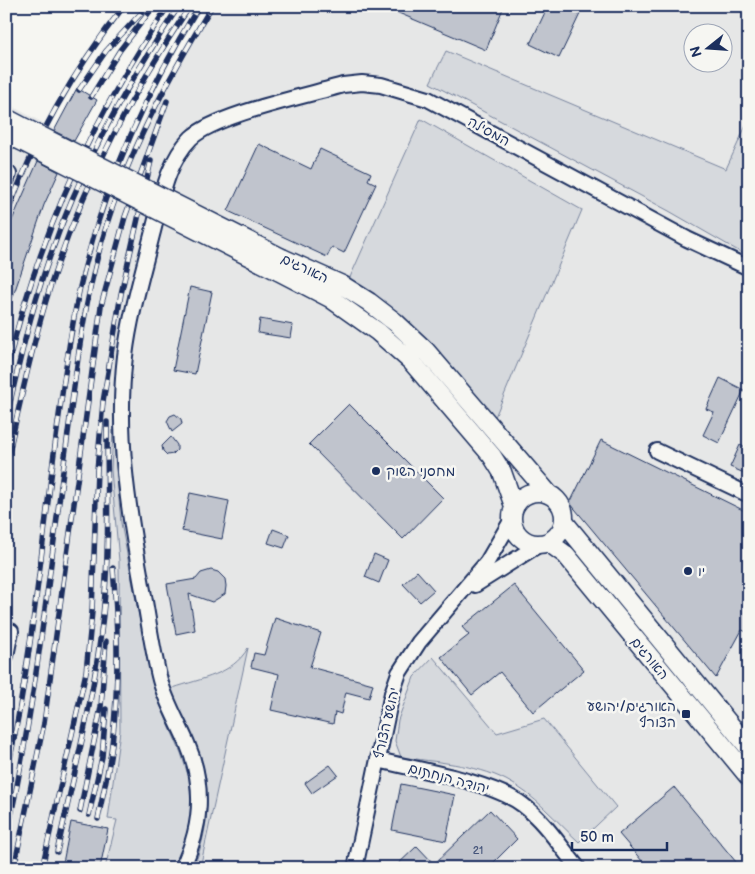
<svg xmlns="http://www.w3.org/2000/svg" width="755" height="874" font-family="'Balsamiq Sans','Playpen Sans Hebrew',sans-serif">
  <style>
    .built { fill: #e6e7e7; fill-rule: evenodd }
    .green { fill: #d6d9dd; stroke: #78849e }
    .building { fill: #c0c4cd; stroke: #1b2f5e }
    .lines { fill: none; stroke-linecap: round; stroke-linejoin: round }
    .minor-casing { stroke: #1b2f5e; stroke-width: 18 }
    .tertiary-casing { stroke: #1b2f5e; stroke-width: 21 }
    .minor { stroke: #f6f6f2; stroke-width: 14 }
    .tertiary { stroke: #f6f6f2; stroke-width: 18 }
    .rail-casing { stroke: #1b2f5e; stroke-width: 5.5 }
    .rail { stroke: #f6f6f2; stroke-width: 4; stroke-dasharray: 11; stroke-linecap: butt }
    .tertiary-bridge-casing { stroke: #1b2f5e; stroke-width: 21; stroke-linecap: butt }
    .tertiary-bridge { stroke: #f6f6f2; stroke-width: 18 }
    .poi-dot { fill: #1b2f5e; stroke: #f6f6f2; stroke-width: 2 }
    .labels { text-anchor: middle; stroke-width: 5; stroke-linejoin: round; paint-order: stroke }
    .number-label { font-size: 11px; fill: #44547a }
    .street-label { font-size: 14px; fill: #1b2f5e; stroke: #f6f6f2 }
    .poi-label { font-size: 14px; fill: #1b2f5e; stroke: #f6f6f2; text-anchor: start }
  </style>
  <rect width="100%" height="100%" fill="#f6f6f2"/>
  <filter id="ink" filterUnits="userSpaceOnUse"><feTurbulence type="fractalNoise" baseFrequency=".02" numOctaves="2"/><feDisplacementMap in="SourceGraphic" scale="10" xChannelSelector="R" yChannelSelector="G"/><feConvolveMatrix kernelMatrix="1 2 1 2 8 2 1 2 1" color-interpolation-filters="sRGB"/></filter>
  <g filter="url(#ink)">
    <!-- built -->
    <path class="built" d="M216 6H749V868H6V103L124 166 153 100ZM692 32H722V62H692Z"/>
    <!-- green -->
    <path class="green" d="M446 51 726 169 749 119V257L669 211 430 83Z
      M421 119 582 210 495 417 420 335 347 284Z
      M113 430 121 523 150 673 160 705 181 753 189 778 191 801 189 827 182 850 173 868H105L117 820 108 819 120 731 119 561 111 470Z
      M248 648 200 868H193C208 834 212 794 201 758 195 737 181 716 171 696L173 688C202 678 232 675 248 648Z
      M433 657 497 733 544 719 616 807 579 842C556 821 534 794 506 780 475 764 435 762 401 757L395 741 398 720 414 677Z"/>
    <!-- building -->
    <path class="building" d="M382 6H504L486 50Z
      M548 6H565L580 14 559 58 530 44Z
      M77 88 97 100 74 141 54 131Z
      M259 144 311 169 320 149 371 173 368 180 376 184 344 253 332 247 327 257 228 211Z
      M38 161 59 172 44 205 8 311 6 310V234Z
      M190 287 212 292 195 374 173 370Z
      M260 319 293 325 291 338 258 333Z
      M720 378 744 390 719 443 703 435 714 412 706 409Z
      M349 404 443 498 403 539 309 444Z
      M175 414 181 419 182 424 172 432 167 421 170 416Z
      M171 437 177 445V450L173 454 167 455 163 451 162 446Z
      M601 440 749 513V633L742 630 716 678 570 503Z
      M740 445 749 449V475L730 467Z
      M190 493 229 501 222 539 182 531Z
      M273 529 289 535 284 548 268 543Z
      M374 554 388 560 379 583 365 577Z
      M211 570 218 572 225 579 226 586 225 594 212 602 189 594 195 630 176 634 167 584 196 579 201 573Z
      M417 571 434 590 420 602 403 584Z
      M514 585 584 670 533 712 500 672 472 695 441 657 469 635 462 627Z
      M275 618 321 633 310 667 373 684 369 698 346 692 341 714 335 712 333 724 271 710 279 674 251 667 254 653 264 655Z
      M330 765 338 775 312 793 305 783Z
      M401 784 455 795 446 841 392 830Z
      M674 787 741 868H648L619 834Z
      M490 810 517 839 488 868H394L417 846 434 864Z
      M71 822 108 829 100 868H62Z"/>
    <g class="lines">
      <defs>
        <path id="minor" d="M6 181 9 174
          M657 451 749 495
          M475 585 540 544
          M6 656 11 631
          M378 760C418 770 491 781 523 805 544 821 561 847 578 868
          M182 868C202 828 205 785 187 743 178 722 166 702 160 680 152 649 148 616 142 585 128 508 116 434 125 356 130 315 142 275 152 235 161 202 166 163 191 138 217 114 306 96 343 85L362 83 381 85 428 99 687 239 749 268
          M355 868 392 693 399 673 419 642 487 562 511 521"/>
        <path id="tertiary" d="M6 118 25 128
          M6 134 19 140
          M282 258 342 285 369 302 395 322 426 351 548 493
          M278 271 330 298 378 332 411 361 492 456 502 472 514 506
          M512 518a26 26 0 1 1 52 0a26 26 0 1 1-52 0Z
          M564 522 749 748
          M548 542 566 555 749 777"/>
      </defs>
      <!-- minor casing -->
      <use href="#minor" class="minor-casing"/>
      <!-- tertiary casing -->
      <use href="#tertiary" class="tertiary-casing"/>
      <!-- minor -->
      <use href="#minor" class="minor"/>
      <!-- tertiary -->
      <use href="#tertiary" class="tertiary"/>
      <defs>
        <path id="rail" d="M79 90 106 51 142 12
          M91 97 120 50 154 6
          M6 217C34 140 74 70 124 6
          M6 374C36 241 92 118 168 6
          M6 420C18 367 30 314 48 262 79 171 125 86 179 6
          M6 465C20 403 33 341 52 281 84 183 133 91 190 6
          M6 777C31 666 41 551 56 438 63 387 69 337 80 287 103 186 145 94 199 6
          M80 811 101 707 106 641
          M89 815 102 757 106 709
          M98 819C103 794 109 769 112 744 119 687 118 625 113 568
          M6 839C34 712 48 584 65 456 75 382 82 306 104 234 127 154 169 77 212 6
          M57 852C74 773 95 695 103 615 110 551 107 486 107 422
          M14 868 44 723 101 306 125 217 167 101
          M42 868 86 672 92 612 97 470 103 402 121 294 151 161"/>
      </defs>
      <!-- rail casing -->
      <use href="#rail" class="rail-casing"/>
      <!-- rail -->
      <use href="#rail" class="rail"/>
      <defs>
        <path id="tertiary-bridge" d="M25 128 282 258
          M19 140 278 271"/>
      </defs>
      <!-- tertiary-bridge casing -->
      <use href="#tertiary-bridge" class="tertiary-bridge-casing"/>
      <!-- tertiary-bridge -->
      <use href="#tertiary-bridge" class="tertiary-bridge"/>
    </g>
  </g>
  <!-- markers -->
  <g class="poi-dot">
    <circle cx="376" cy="471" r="5"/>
    <circle cx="688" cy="571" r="5"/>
    <rect x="681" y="709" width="10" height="10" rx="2.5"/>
  </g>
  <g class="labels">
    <!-- number labels -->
    <g class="number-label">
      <text x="478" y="854">21</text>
    </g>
    <!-- street labels -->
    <g class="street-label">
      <text transform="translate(489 131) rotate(29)" y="5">המסילה</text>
      <text transform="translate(305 268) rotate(25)" y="5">האורגים</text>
      <text transform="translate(650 658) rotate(50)" y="5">האורגים</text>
      <text transform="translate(386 723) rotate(-77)" y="5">יהושע הצורף</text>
      <text transform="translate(449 778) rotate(15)" y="5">יהודה הנחתום</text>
    </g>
    <!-- poi labels -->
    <g class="poi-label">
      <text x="386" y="476">מחסני השוק</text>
      <text x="698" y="576">יו</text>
      <text x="676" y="711" text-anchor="end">האורגים/יהושע<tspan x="676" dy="16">הצורף</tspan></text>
    </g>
  </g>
  <!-- margin -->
  <rect width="755" height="874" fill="none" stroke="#f6f6f2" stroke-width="25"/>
  <rect x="12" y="12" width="730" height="849" fill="none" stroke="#1b2f5e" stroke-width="2" filter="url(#ink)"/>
  <!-- north arrow -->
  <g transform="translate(708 48) rotate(253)"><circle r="24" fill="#f6f6f2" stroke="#9ea6b7"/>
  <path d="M0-4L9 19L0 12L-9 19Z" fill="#1b2f5e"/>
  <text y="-8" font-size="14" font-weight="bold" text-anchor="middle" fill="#1b2f5e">N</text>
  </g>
  <!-- scale -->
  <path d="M572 842v8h95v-8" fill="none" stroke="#1b2f5e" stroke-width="2.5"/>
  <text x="580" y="842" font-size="15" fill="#1b2f5e" stroke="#f6f6f2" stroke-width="4" paint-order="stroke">50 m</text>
</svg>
